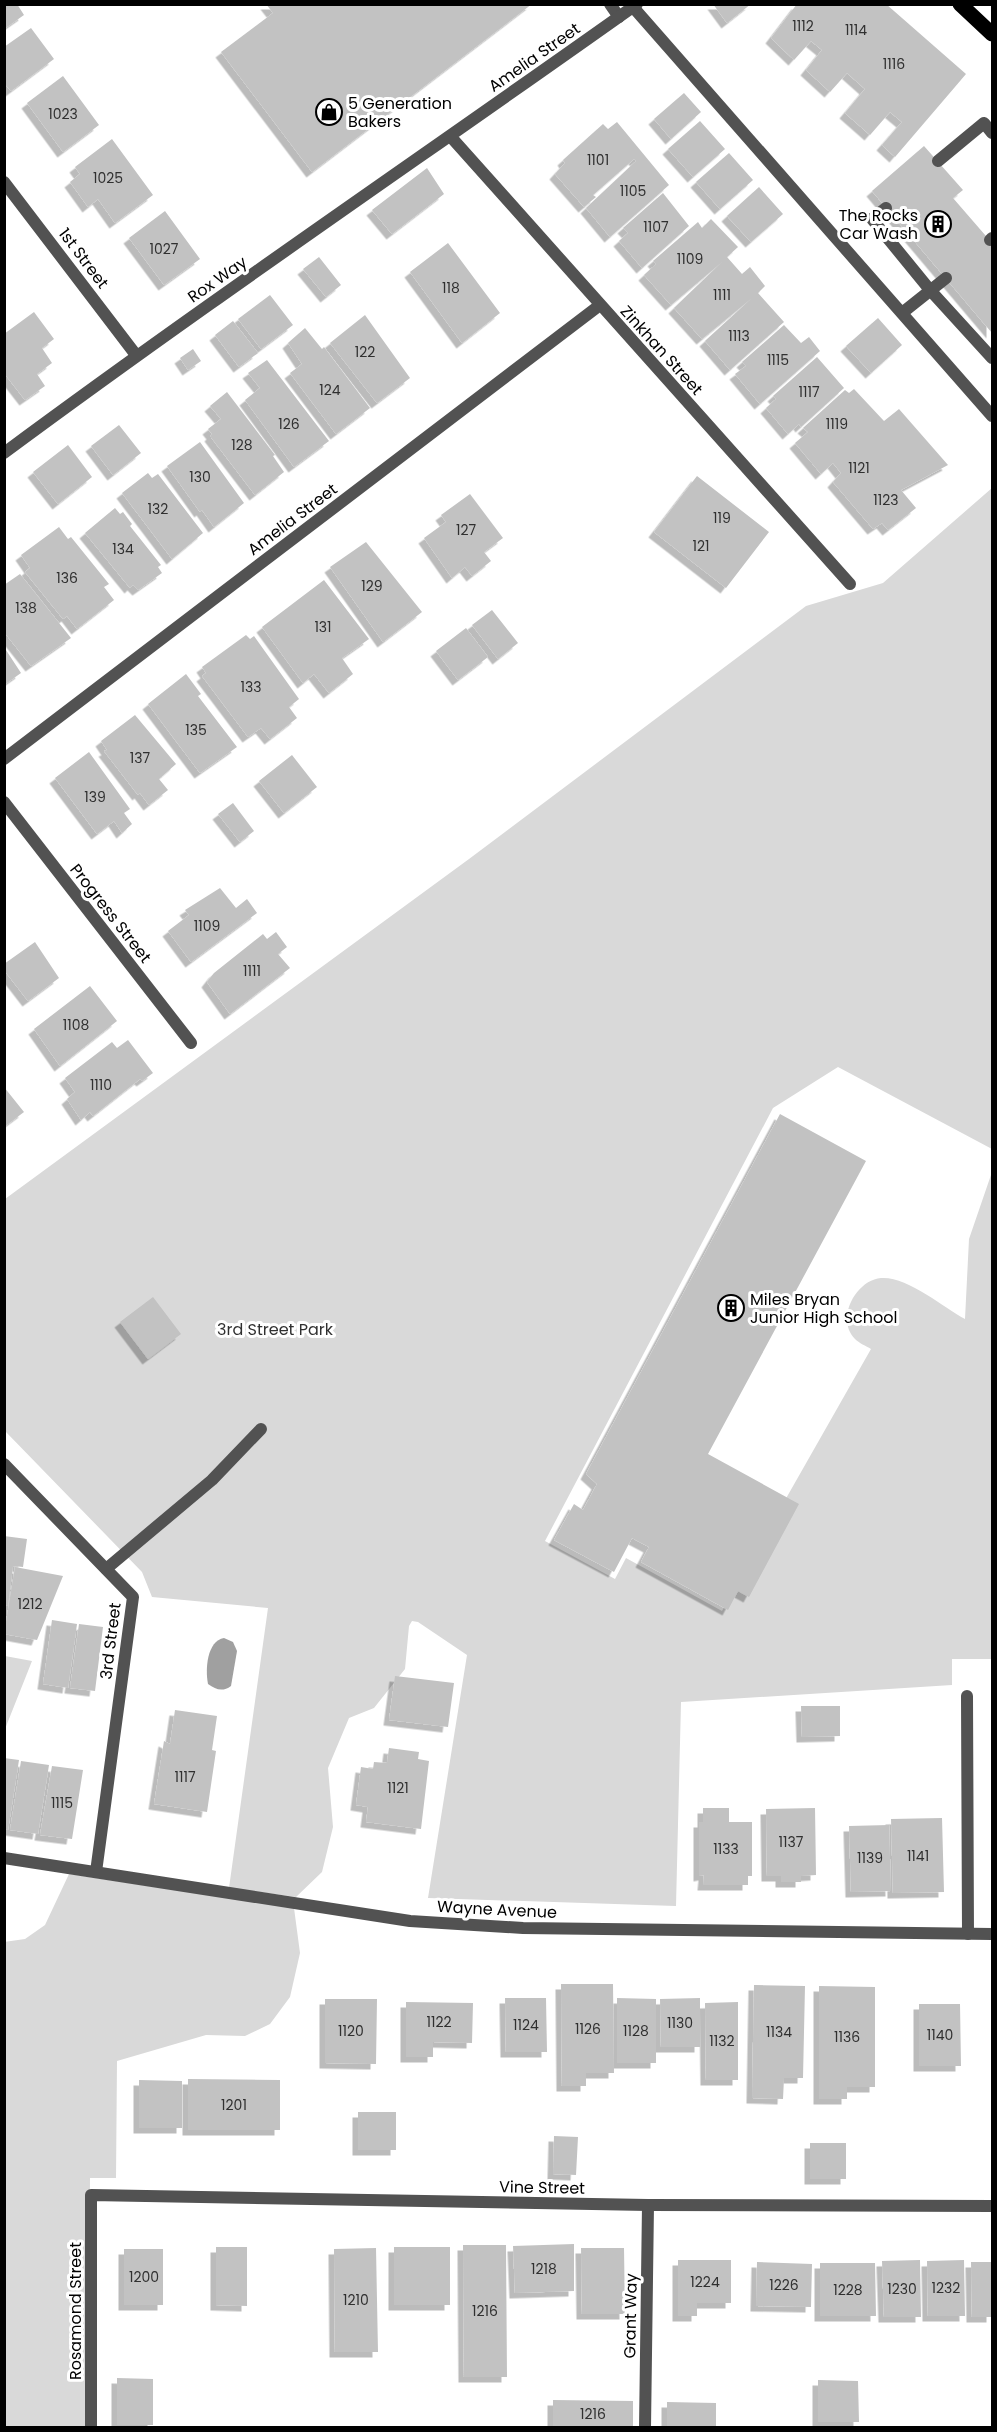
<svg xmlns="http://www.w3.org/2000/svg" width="997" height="2432" font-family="Poppins,sans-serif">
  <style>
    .green { fill: #d9d9d9 }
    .water { fill: #a0a0a0 }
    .building { fill: #c2c2c2; filter: url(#shadow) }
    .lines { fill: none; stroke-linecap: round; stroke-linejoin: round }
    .service { stroke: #525252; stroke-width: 12 }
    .minor { stroke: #525252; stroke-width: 12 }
    .primary { stroke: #000; stroke-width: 15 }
    .labels { text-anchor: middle; stroke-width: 6; stroke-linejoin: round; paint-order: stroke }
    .number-label { font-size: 14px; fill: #303030 }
    .street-label { font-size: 16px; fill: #000; stroke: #fff }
    .poi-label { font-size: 16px; fill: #000; stroke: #fff; text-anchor: start }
    .park-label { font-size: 16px; fill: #303030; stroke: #fff }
  </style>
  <defs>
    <filter id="shadow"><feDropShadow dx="-5.5" dy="5.5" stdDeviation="0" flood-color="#0004"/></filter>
  </defs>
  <rect width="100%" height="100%" fill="#fff"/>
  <!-- green -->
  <path class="green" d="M992 488V1149L838 1067 773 1108 545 1541 615 1579 626 1558 722 1611 871 1349C866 1346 859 1343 855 1339 835 1319 856 1280 881 1278 907 1276 943 1307 965 1319L969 1239 992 1172V1659H952V1685L681 1702 676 1906 428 1898 467 1655 418 1622 412 1621 409 1626 405 1669 374 1708 349 1718 328 1768 333 1827 322 1872 296 1897 229 1888 268 1608 152 1597 142 1572 5 1431V1199L469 859 806 606 883 583Z
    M5 1656 32 1661 5 1729 4 1656Z
    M69 1874 294 1908 300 1953 290 1997 270 2024 245 2036 206 2035 117 2061 116 2178H90L88 2427H5L4 1942 25 1939 45 1925Z"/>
  <!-- water -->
  <path class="water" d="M224 1638 233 1642 237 1651 231 1686C223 1692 216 1690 208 1684 205 1669 207 1641 224 1638Z"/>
  <!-- building -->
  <path class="building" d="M4 4H17L24 15 4 29Z
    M266 4H532L312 172 221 52 273 13Z
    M713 4H751L727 23Z
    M797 4H886L966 74 895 157 882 145 902 122 890 112 870 135 845 113 865 89 847 73 830 92 806 70 822 50 811 41 794 60 771 38Z
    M31 28 54 59 11 91 4 83V47Z
    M63 76 99 125 63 152 27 103Z
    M684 93 701 112 671 139 654 119Z
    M700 121 725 149 693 177 668 149Z
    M617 122 669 185 610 237 586 208 636 161 634 159 593 195 596 197 584 207 555 174 565 163 563 160 603 124 608 129Z
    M112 139 153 195 115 223 98 199 88 207 70 182 80 174 75 167Z
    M924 146 963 190 953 198 992 243V333L872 191Z
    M729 153 753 180 720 209 696 182Z
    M427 168 444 194 392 234 372 210Z
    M759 187 783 214 751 242 727 216Z
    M663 193 689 226 642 268 619 241 628 233 623 228Z
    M165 211 200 259 164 285 129 238Z
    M711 219 738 247 727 257 742 274 750 267 765 286 758 293 784 322 730 370 705 341 752 298 702 339 674 308 722 262 671 305 644 275 656 264 653 261 698 222 702 228Z
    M448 243 500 313 462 343 410 272Z
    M319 257 341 285 326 297 303 269Z
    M270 295 293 325 261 349 238 319Z
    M34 312 54 339 42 348 52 363 37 374 45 386 25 400 4 373V334Z
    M365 315 410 378 377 403 330 343Z
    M878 318 902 345 871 373 846 346Z
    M233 321 258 353 239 367 215 335Z
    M784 325 801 343 809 337 820 351 760 404 735 374 746 366 742 362Z
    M305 328 322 349 324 347 370 408 336 434 290 373 302 364 288 343Z
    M193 349 201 361 188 370 180 358Z
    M817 357 844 388 801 427 799 424 788 434 766 408 776 399 773 396Z
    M267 360 329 441 294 467 245 400 260 388 248 373Z
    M854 389 884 421 899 409 948 465 901 490 916 508 888 530 882 523 873 529 833 482 841 473 833 463 821 474 795 443 808 432 803 428 845 390 849 393Z
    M227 392 275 455 273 456 284 472 255 495 210 436 212 434 208 429 221 419 210 406Z
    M119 425 141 453 113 475 91 446Z
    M200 442 244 503 214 527 202 510 200 512 167 466Z
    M68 445 92 477 58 504 33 472Z
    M148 473 152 478 158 474 203 533 172 559 122 493Z
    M697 476 769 532 726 588 654 532Z
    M470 494 503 538 484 552 491 561 472 576 465 567 452 578 424 538 446 522 441 515Z
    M115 508 120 514 123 512 132 524 130 526 161 565 158 567 162 573 138 590 133 585 130 588 85 533Z
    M59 527 68 539 71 537 109 584 104 587 114 600 77 629 67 616 63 619 25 572 30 568 21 555Z
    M366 542 422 612 383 642 330 567Z
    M20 574 71 638 31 666 4 632V585Z
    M324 580 369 639 342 658 353 674 329 693 314 674 303 683 262 627Z
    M492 610 518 643 498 659 472 625Z
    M466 628 488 657 458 680 436 651Z
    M246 635 250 639 254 636 299 699 289 707 297 718 270 739 261 728 248 737 202 676 206 673 202 667Z
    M4 647 21 673 4 685Z
    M186 674 201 694 198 696 237 747 200 773 148 704Z
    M135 715 176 764 159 779 168 790 149 805 140 793 138 795 104 751 107 750 101 741Z
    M89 752 130 809 124 813 132 824 122 833 114 821 97 834 55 778Z
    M292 755 317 787 284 813 259 781Z
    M233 803 254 831 240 842 218 814Z
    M220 888 236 908 247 899 257 913 191 962 168 931 189 915 185 910Z
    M276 932 287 947 278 954 290 968 230 1014 207 982 214 973 263 934 267 939Z
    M35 942 59 978 28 1001 4 970V964Z
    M90 986 117 1021 60 1066 34 1029Z
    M128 1040 153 1073 142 1081 140 1079 93 1116 90 1112 81 1120 67 1099 75 1092 65 1078 112 1042 117 1048Z
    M4 1087 24 1112 4 1127Z
    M780 1114 866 1161 708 1454 799 1504 749 1597 738 1591 728 1610 641 1562 649 1547 632 1538 614 1572 554 1540 574 1504 583 1510 597 1484 586 1474Z
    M153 1297 181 1334 148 1359 120 1322Z
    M4 1536 27 1539 23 1567 13 1566 8 1606 4 1605Z
    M15 1567 63 1576 37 1640 4 1634Z
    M52 1620 77 1624 68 1688 43 1684Z
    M79 1624 103 1627 95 1691 70 1688Z
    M395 1676 454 1683 448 1727 389 1720Z
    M801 1706H840V1736L802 1737Z
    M175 1710 217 1716 212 1750 216 1751 207 1812 154 1804 164 1741 170 1744Z
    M389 1748 419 1752 418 1759 429 1761 421 1829 366 1822 368 1807 356 1805 361 1767 373 1769 374 1762 387 1763Z
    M4 1758 19 1760 8 1830 4 1829Z
    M21 1761 49 1765 38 1834 10 1830Z
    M52 1766 83 1770 72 1839 40 1835Z
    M703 1808H729V1822H752V1876H748V1885H703L704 1875 699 1876V1822H703Z
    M815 1808 816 1875 801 1876V1882H781V1876H767L766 1809Z
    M942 1818 944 1892 893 1893 891 1819Z
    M889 1825 891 1891 851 1892 849 1826Z
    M561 1984H613L614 2073H586V2086H562Z
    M754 1985 805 1986 803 2078H784L783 2099 752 2098Z
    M819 1986 875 1987V2087H847V2099H819Z
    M505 1998H546L547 2052H506Z
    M617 1998 656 1999V2063H617Z
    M700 1998V2047H661L660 1999Z
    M325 1999H377L376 2064 325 2063Z
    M406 2002 473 2003 472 2043 433 2042V2057H406Z
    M738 2002V2080H706L705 2003Z
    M919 2004H960L961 2066H919Z
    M188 2079 280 2080V2130H188Z
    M139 2080 182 2081V2128H139Z
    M358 2112H396V2150H358Z
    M554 2136 578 2137 576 2175 553 2174Z
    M810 2143H846V2179H810Z
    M574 2244V2291L515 2293 513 2246Z
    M463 2245H506L507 2377H464Z
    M216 2247H247V2306L216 2305Z
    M394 2247H450V2305H394Z
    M376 2248 378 2352H335L334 2249Z
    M581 2248H624L625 2314H582Z
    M124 2249H163V2305H124Z
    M678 2260H731V2303H697V2316H678Z
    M920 2260 921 2317H884L882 2261Z
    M964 2260 965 2316H928L927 2261Z
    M757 2262 812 2264 811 2307 756 2306Z
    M971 2262H992V2317H972Z
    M820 2263H875L876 2316H820Z
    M117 2378 153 2379V2425H117Z
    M818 2380 858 2381 859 2422H818Z
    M553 2400 633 2401V2427H553Z
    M667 2402 716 2403V2427H667Z"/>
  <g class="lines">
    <!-- service -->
    <path class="service" d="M610 4 619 17
      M633 7 992 416
      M938 161 984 123 992 133
      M886 208 872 219 930 290 992 358
      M990 240 992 238
      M902 313 946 278
      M106 1569 212 1480 261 1429
      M967 1696 968 1934
      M645 2428 648 2205"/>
    <!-- minor -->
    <path class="minor" d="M451 137 850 584
      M4 182 136 355
      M4 453C212 299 426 154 637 4
      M4 759 600 305
      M4 802 191 1043
      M4 1464 133 1597 96 1872
      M4 1858 410 1921 523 1928 992 1934
      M91 2428V2195L648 2205 992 2206"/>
    <!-- primary -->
    <path class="primary" d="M960 4 992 34"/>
  </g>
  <!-- icons -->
  <defs>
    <symbol id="shop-ring" viewBox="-11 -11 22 22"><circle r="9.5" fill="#fff" stroke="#000" stroke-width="1.5"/><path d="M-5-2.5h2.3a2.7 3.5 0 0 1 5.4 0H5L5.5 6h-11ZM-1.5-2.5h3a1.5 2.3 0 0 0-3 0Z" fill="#000"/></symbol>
    <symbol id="building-ring" viewBox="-11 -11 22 22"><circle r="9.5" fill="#fff" stroke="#000" stroke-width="1.5"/><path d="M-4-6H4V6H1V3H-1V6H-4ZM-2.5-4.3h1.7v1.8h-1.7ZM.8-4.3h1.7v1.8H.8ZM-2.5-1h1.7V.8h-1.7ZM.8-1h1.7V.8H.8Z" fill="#000"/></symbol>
  </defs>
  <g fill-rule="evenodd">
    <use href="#shop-ring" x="314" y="97" width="30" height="30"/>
    <use href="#building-ring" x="923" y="209" width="30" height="30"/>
    <use href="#building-ring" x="716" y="1293" width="30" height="30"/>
  </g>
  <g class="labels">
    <!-- number labels -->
    <g class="number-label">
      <text x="803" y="31">1112</text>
      <text x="856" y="35">1114</text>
      <text x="894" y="69">1116</text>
      <text x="63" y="119">1023</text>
      <text x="598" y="165">1101</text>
      <text x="108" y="183">1025</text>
      <text x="633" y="196">1105</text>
      <text x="656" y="232">1107</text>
      <text x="164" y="254">1027</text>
      <text x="690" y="264">1109</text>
      <text x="451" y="293">118</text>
      <text x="722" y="300">1111</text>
      <text x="739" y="341">1113</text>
      <text x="365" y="357">122</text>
      <text x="778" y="365">1115</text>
      <text x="330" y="395">124</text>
      <text x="809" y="397">1117</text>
      <text x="289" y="429">126</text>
      <text x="837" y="429">1119</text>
      <text x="242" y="450">128</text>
      <text x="859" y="473">1121</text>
      <text x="200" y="482">130</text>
      <text x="886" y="505">1123</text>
      <text x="158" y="514">132</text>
      <text x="722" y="523">119</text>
      <text x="466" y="535">127</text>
      <text x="701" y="551">121</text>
      <text x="123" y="554">134</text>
      <text x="67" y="583">136</text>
      <text x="372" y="591">129</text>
      <text x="26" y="613">138</text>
      <text x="323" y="632">131</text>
      <text x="251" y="692">133</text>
      <text x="196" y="735">135</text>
      <text x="140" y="763">137</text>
      <text x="95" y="802">139</text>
      <text x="207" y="931">1109</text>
      <text x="252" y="976">1111</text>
      <text x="76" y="1030">1108</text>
      <text x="101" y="1090">1110</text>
      <text x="30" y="1609">1212</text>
      <text x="185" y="1782">1117</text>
      <text x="398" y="1793">1121</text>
      <text x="62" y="1808">1115</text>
      <text x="791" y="1847">1137</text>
      <text x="726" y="1854">1133</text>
      <text x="918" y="1861">1141</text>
      <text x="870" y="1863">1139</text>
      <text x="439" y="2027">1122</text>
      <text x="680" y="2028">1130</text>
      <text x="526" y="2030">1124</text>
      <text x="588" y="2034">1126</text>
      <text x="351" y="2036">1120</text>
      <text x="636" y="2036">1128</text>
      <text x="779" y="2037">1134</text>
      <text x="940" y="2040">1140</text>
      <text x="847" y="2042">1136</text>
      <text x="722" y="2046">1132</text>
      <text x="234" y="2110">1201</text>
      <text x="544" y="2274">1218</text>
      <text x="144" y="2282">1200</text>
      <text x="705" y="2287">1224</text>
      <text x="784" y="2290">1226</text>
      <text x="946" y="2293">1232</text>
      <text x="902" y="2294">1230</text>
      <text x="848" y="2295">1228</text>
      <text x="356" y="2305">1210</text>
      <text x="485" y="2316">1216</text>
      <text x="593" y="2419">1216</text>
    </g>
    <!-- street labels -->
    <g class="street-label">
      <text transform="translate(534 57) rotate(-35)" y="6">Amelia Street</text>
      <text transform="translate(84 258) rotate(53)" y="6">1st Street</text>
      <text transform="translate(217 279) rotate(-35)" y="6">Rox Way</text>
      <text transform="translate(662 350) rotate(48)" y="6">Zinkhan Street</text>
      <text transform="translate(292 519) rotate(-37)" y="6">Amelia Street</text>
      <text transform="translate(111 913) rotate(52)" y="6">Progress Street</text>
      <text transform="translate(110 1641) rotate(-83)" y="6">3rd Street</text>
      <text transform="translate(497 1909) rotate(3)" y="6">Wayne Avenue</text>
      <text transform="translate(542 2187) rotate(1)" y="6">Vine Street</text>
      <text transform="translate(75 2311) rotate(-90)" y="6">Rosamond Street</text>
      <text transform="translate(630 2316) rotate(-89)" y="6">Grant Way</text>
    </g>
    <!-- poi labels -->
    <g class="poi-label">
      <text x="348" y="109">5 Generation<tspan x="348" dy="18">Bakers</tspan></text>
      <text x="918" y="221" text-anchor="end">The Rocks<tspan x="918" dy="18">Car Wash</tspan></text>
      <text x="750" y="1305">Miles Bryan<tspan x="750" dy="18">Junior High School</tspan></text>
    </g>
    <!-- park labels -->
    <g class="park-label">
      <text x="275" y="1335">3rd Street Park</text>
    </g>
  </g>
  <!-- border -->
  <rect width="997" height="2432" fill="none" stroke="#000000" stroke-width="12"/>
</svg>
